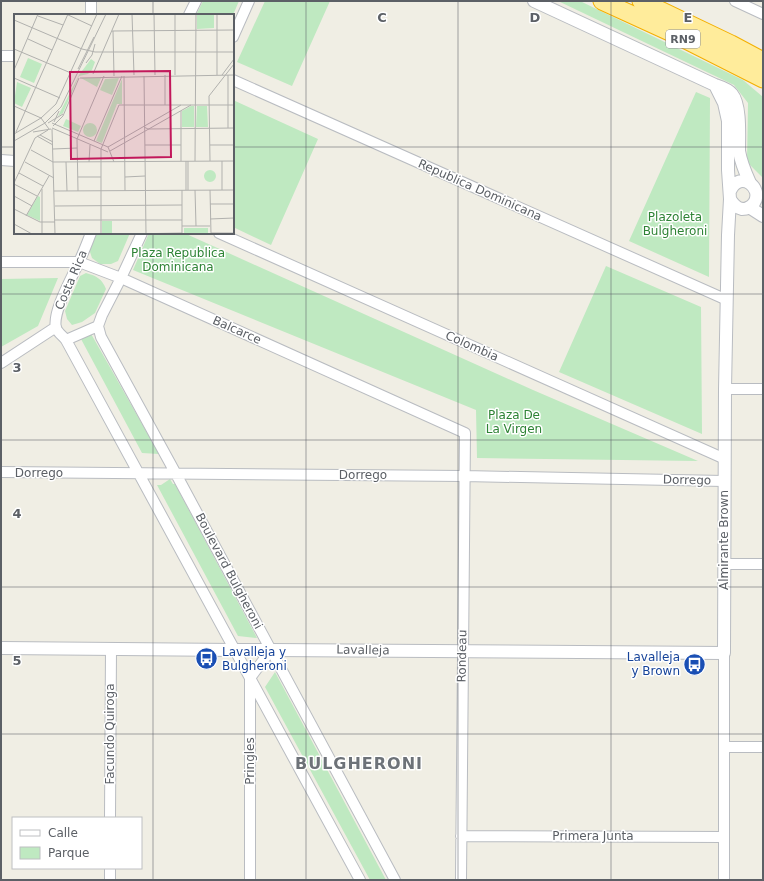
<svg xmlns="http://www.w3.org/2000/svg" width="764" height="881" font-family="'DejaVu Sans',sans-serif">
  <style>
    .green { fill: #bfe9c1 }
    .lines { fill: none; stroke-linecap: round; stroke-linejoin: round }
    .minor-casing { stroke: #b9bcc1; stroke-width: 12 }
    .tertiary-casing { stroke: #b9bcc1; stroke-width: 14 }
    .trunk-casing { stroke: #f4b000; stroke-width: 19 }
    .minor { stroke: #fff; stroke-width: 10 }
    .tertiary { stroke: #fff; stroke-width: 12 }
    .trunk { stroke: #ffec9b; stroke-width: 17 }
    .grid { fill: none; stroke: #5c6066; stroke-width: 1; stroke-opacity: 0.55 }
    .labels { text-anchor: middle; stroke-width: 3; stroke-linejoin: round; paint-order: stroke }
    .shield { fill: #fff; stroke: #8d9094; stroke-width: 1 }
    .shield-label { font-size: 11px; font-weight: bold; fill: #5c6066 }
    .street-label { font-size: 12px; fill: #5c6066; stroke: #fff }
    .park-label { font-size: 12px; fill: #2e8335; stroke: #fff }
    .transit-label { font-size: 12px; fill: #164399; stroke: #fff; text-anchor: start }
    .district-label { font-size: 16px; font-weight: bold; letter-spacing: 1px; fill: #6d7278; stroke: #fff }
    .inset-road { fill: none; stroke: #b1b1ae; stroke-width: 1 }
    .view { fill: #c2185b; fill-opacity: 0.15; stroke: #c2185b; stroke-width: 2 }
    .inset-edge { fill: none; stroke: #5c6066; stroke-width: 2 }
    .grid-label { font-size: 13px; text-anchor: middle; font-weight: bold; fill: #5c6066; stroke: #fff; stroke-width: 3; stroke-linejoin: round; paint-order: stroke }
  </style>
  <rect width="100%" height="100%" fill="#f0eee4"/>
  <!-- green -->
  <path class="green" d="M203 1H239L233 15H196Z
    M265 1H330L292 86 237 62Z
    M558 1H580L743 80 763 97V178L747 162 748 103 734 85Z
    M696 92 710 98 709 277 629 241Z
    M233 100 318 139 271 245 233 227Z
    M96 233H130L118 261 111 264H100L92 258 89 249Z
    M149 233H184L533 390 698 461 477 458 476 410 133 270Z
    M606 266 701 307 702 434 559 372Z
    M86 273C97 276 102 279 106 289L95 313 82 322 72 325 67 319 65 311 80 276Z
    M58 278 38 326 1 347V279Z
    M91 334 94 339 159 454 142 453 81 339Z
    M170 479 173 484H175L257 638 238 636 157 485H161Z
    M275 672 386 880H370L265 687Z"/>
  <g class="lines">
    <defs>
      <path id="minor" d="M735 1 763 14
        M91 15V1
        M189 15 196 1
        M233 37 249 1
        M1 56H15
        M233 80 727 300
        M1 160 15 161
        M91 233C87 243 83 254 78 264 71 279 52 313 56 328 58 333 63 336 66 340L98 326 102 315 121 278 142 233
        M219 233 725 459
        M1 262H79L121 278 465 433 461 880
        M98 326 101 337 176 474 395 880
        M66 340 360 880
        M1 363 56 327
        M725 389H763
        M1 472 464 476 724 481
        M724 564H763
        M724 747H763
        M110 818 111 649
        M461 836 724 837
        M110 880V868
        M250 880V678L271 650
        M724 880V653"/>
      <path id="tertiary" d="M534 1 715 85C721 87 728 89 732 94 741 105 739 136 739 151 741 163 745 172 750 183
        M730 191C740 169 764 188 754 203 751 207 747 209 742 209 736 208 733 204 730 199
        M749 207 763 216
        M1 648 235 650H271L724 653 725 389 728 235 730 199 728 170V121L724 103 715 85"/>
      <path id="trunk" d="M602 1 672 33 763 79
        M641 1 731 44 763 61"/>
    </defs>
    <!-- minor casing -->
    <use href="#minor" class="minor-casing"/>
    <!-- tertiary casing -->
    <use href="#tertiary" class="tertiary-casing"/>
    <!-- trunk casing -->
    <use href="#trunk" class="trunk-casing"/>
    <!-- minor -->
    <use href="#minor" class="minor"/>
    <!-- tertiary -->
    <use href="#tertiary" class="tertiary"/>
    <!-- trunk -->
    <use href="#trunk" class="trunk"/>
  </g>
  <!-- grid -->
  <path class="grid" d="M153 1V15M306 1V880M458 1V880M611 1V880M1 147H15M233 147H763M153 233V880M1 294H763M1 440H763M1 587H763M1 734H763"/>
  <!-- icons -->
  <defs>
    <symbol id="bus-disc" viewBox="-11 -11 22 22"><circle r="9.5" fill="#1a4fb4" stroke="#fff"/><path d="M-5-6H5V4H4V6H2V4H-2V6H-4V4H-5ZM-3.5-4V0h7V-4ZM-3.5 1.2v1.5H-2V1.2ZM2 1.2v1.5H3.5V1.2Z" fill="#fff"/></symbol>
  </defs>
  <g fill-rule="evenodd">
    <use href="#bus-disc" x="194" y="646" width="25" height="25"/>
    <use href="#bus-disc" x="682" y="652" width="25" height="25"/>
  </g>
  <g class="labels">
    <!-- shield labels -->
    <rect class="shield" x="666" y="30" width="34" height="18" rx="3"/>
    <g class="shield-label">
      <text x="683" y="43">RN9</text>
    </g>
    <!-- street labels -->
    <g class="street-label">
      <text transform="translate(480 190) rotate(24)" y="4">Republica Dominicana</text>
      <text transform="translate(71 280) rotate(-67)" y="4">Costa Rica</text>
      <text transform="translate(237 330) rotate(24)" y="4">Balcarce</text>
      <text transform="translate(472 346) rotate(24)" y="4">Colombia</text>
      <text x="39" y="477">Dorrego</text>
      <text x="363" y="479">Dorrego</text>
      <text transform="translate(687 480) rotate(1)" y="4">Dorrego</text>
      <text transform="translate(724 540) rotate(-90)" y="4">Almirante Brown</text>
      <text transform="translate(229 571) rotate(62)" y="4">Boulevard Bulgheroni</text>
      <text transform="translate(363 650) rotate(1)" y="4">Lavalleja</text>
      <text transform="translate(462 656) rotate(-89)" y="4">Rondeau</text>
      <text transform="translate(110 734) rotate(-90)" y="4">Facundo Quiroga</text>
      <text transform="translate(250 761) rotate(-90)" y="4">Pringles</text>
      <text x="593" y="840">Primera Junta</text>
    </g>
    <!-- park labels -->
    <g class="park-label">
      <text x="675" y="221">Plazoleta<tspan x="675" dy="14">Bulgheroni</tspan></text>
      <text x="178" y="257">Plaza Republica<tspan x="178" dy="14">Dominicana</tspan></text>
      <text x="514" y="419">Plaza De<tspan x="514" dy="14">La Virgen</tspan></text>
    </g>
    <!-- transit labels -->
    <g class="transit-label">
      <text x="222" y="656">Lavalleja y<tspan x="222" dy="14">Bulgheroni</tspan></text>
      <text x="680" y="661" text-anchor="end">Lavalleja<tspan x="680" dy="14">y Brown</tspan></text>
    </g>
    <!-- district labels -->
    <g class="district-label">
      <text x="359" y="769">BULGHERONI</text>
    </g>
  </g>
  <!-- overview -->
  <g transform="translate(14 14)">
    <rect width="220" height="220" fill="#f0eee4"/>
    <path d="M183 0H200V14L183 15ZM14 44 28 50 20 69 6 63ZM77 45 81 48 78 56 74 60 65 62 49 99 44 102 65 61ZM67 64H87L83 73ZM105 64 98 81 86 76 91 65ZM108 65V90H103L88 129 82 127ZM3 68 17 74 8 93 0 89ZM177 92H180V113H168V97ZM183 92H193L194 113H182ZM52 105 67 112 64 118 49 112ZM69 116a7 7 0 1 1 14 0a7 7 0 1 1-14 0ZM190 162a6 6 0 1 1 12 0a6 6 0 1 1-12 0ZM24 182 26 183V207L13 201ZM88 207H98V219H88ZM170 214H194V220H170Z" fill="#bfe9c1"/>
    <path class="inset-road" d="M52 0 78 12M118 0 120 61M140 0 141 61M161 0V61M203 0V61M24 2 49 11M0 6 68 35 81 38H220M98 17 220 16M99 17 100 62M14 25 38 36M0 35 57 59M72 49 78 41 81 30M64 55 80 23M0 56 24 0M79 60 105 0M151 61V91M208 61 220 45M110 62 111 177M130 62 132 220M0 64 46 84M66 64 220 61M0 92 27 104 35 115M167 97V147M40 108 45 97M34 109 49 100M38 109 94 133 100 148M39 112 49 102 65 64M130 113 134 115 220 114M38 114 94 138M214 114V61M38 115 41 220M2 118 54 0M19 118 37 115M0 120 27 104 42 90 83 0M26 121 39 128M23 122 39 131M0 127 31 109 47 93 92 0M80 127 108 62M131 131H167M196 131H220M94 133 167 91M39 135 63 134M17 136 39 148 220 147M96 137 177 91M172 147V176M174 147V176M181 147 182 0M196 147 195 82 220 50M11 148 40 164M52 148 53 177M75 148 76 131M5 159 29 172M64 163H87M111 163 131 162M0 169 21 124 34 116M0 170 23 182M28 175V220M168 176V219M181 176 182 212M196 176 197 220M208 176V147M40 177 220 176M64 177 63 125 90 62M0 182 18 192M196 190H220M41 192 168 191M0 195 26 208H41M12 202 35 162M196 205 220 204M41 206H168M0 210 18 220M168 212H196M197 219H220M87 220V135L105 91H220M116 220 168 219"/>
    <path class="view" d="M156 57 157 143 57 145 56 58Z"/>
    <rect width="220" height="220" class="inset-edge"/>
  </g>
  <g class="grid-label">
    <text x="382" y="22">C</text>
    <text x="535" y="22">D</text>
    <text x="688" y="22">E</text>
    <text x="17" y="372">3</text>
    <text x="17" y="518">4</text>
    <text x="17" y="665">5</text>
  </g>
  <!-- border -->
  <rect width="764" height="881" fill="none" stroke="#5c6066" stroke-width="4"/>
  <!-- legend -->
  <rect x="12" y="817" width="130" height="52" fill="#ffffff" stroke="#bebfc2"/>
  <rect x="20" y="830" width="20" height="6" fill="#ffffff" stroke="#bebfc2"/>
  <text x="48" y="837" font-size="12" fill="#5c6066">Calle</text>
  <rect x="20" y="847" width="20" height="12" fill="#bfe9c1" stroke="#bebfc2"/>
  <text x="48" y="857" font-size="12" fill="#5c6066">Parque</text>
</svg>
